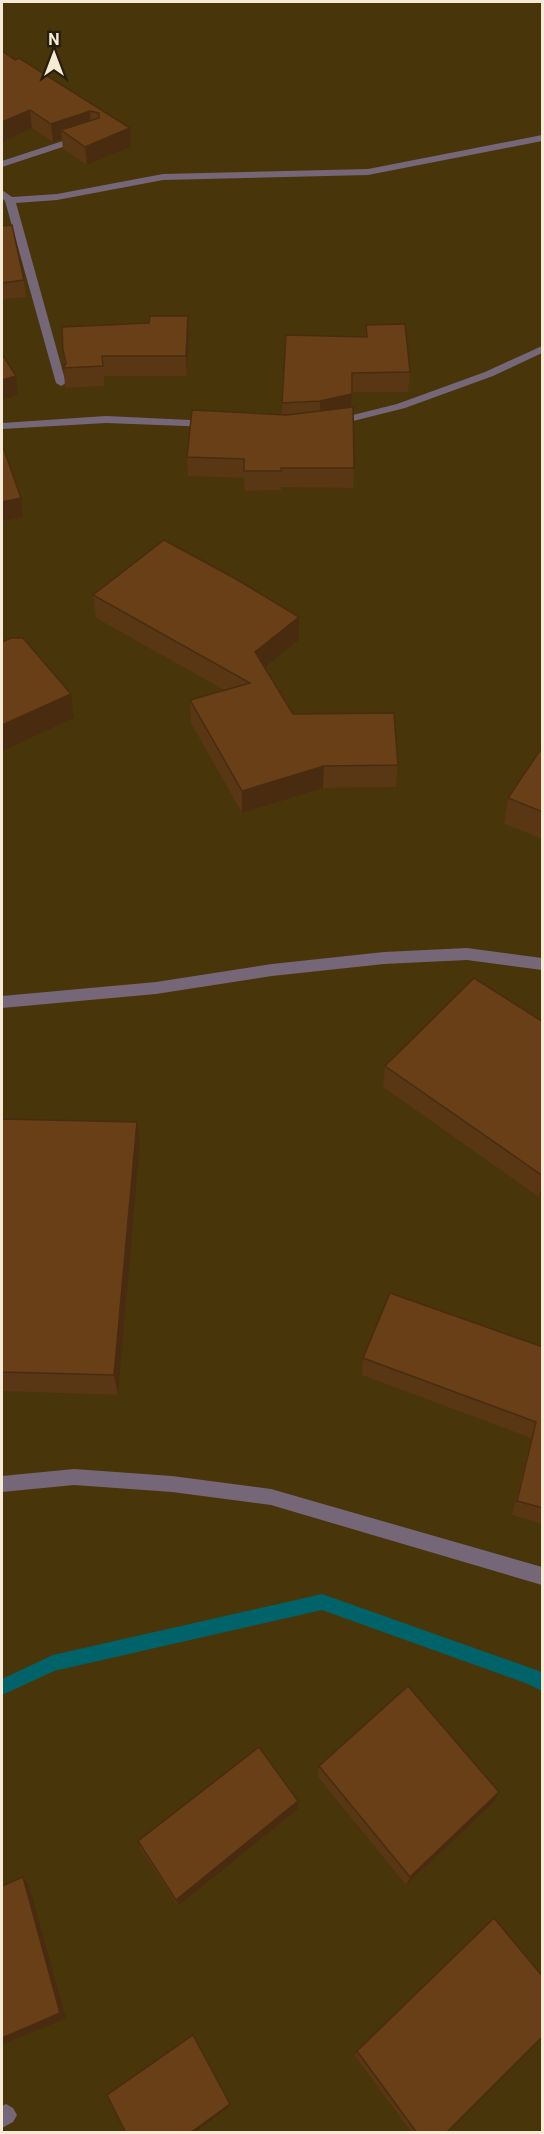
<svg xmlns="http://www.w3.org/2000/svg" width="544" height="2134" font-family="Roboto,sans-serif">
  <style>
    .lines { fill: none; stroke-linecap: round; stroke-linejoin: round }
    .stream { fill: #006369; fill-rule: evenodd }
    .minor { fill: #756777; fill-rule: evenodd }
    .wall { fill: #593614 }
    .shaded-wall { fill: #492c10 }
    .building { fill: #683f17; stroke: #492c10; stroke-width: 1.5 }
  </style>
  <rect width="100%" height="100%" fill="#49350a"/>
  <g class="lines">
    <!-- stream -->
    <path class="stream" d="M322 1594 539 1671 542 1673V1691L528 1684 322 1610 54 1671 2 1695V1679L53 1655Z"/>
    <!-- minor -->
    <path class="minor" d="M81 135 84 136V140L2 167V161Z
      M542 135V141L368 175 163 180 57 200 16 203 66 383 61 386 56 383 5 201 2 198V190L12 197 57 194 163 174 368 169Z
      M542 346V353L493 376 405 408 333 426 327 423 329 421 397 404 485 372Z
      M106 416 211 421 217 424 211 427 106 423 2 429V423Z
      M467 948 542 958V970L467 960 384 964 272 976 156 994 2 1008V996L156 982 272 964 384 952Z
      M74 1469 172 1476 271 1489 542 1567V1585L271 1505 172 1492 74 1485 2 1492V1476Z
      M6 2104 13 2108 17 2115 13 2122 2 2128V2106Z"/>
  </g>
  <!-- wall -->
  <path class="wall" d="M2 51 130 128 131 147 87 165 63 149 62 139 53 142 32 128 2 142Z
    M2 226 24 280 26 297 2 299Z
    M188 316 189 336 187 376H104V386L65 388 63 350 149 323Z
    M366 325 410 372 408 392H352V407L354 468 353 488 281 487V490L245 491 244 478 188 476 187 457 282 415V403L365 337Z
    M93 595 299 617V640L264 667 293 714 398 765 396 787 323 788 242 813 191 723 190 700 224 690 96 618Z
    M543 746V839L504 824 508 798Z
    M543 1022V1192L539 1197 383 1087 385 1066Z
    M2 1119 137 1122 140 1145 118 1395 2 1391Z
    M543 1347V1524L512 1515 531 1438 362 1375 363 1358Z
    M319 1766 494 1802 406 1885 318 1777Z
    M298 1801V1809L178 1906 140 1848 138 1841Z
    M357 2051 446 2133H412L355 2056Z"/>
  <!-- shaded-wall -->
  <path class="shaded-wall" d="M30 110 32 128 2 142V122Z
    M90 111 91 130H61L62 139 53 142 51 124Z
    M130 128 131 147 87 165 85 147Z
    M188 316 189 336 187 376 186 356Z
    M16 376 18 395 2 400V380Z
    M352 394 351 414 320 421V401Z
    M21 498 23 517 2 521V502Z
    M299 617V640L255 675V652Z
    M71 694 74 718 2 751V725Z
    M324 766 323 788 242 813V791Z
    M137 1122 140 1145 118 1395 114 1375Z
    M543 1182V1192L539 1197Z
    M499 1792 494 1802 406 1885 410 1877Z
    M298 1801V1809L178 1906 176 1900Z
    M23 1877 29 1885 66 2018 2 2045V2038Z
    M230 2104V2106L194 2133H190Z"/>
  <!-- building -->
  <path class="building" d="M2 51 15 60 19 58 130 128 85 147 61 130 99 118V113L90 111 51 124 30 110 2 122Z
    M12 225 24 280 2 283V226Z
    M150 316H188L186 356H102L103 366 63 368 66 363 63 350 62 327 149 323Z
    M405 324 410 372 352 373V394L320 401 282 403 286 335 367 337 366 325Z
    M2 354 16 376 2 380Z
    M353 407 354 468H281V471H244V459L187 457 192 410 287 415Z
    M2 444 21 498 2 502Z
    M164 540 236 579 299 617 255 652 293 714 394 713 398 765 324 766 242 791 190 700 250 683 93 595Z
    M11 638H23L71 694 2 725V642Z
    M543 746V812L508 798Z
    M474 978 543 1022V1176L385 1066Z
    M2 1119 137 1122 114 1375 2 1372Z
    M390 1293 543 1347V1508L517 1501 536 1422 363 1358Z
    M408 1686 499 1792 410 1877 319 1766Z
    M259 1747 298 1801 176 1900 138 1841Z
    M23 1877 60 2013 2 2038V1886Z
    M494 1918 543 1977V2036L446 2133H417L357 2051Z
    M193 2035 230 2104 190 2133H126L107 2095Z"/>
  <!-- border -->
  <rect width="544" height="2134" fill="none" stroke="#f6ead4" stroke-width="6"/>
  <!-- north arrow -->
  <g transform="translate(54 54)" stroke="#271e0e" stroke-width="4.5" paint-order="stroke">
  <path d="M0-4.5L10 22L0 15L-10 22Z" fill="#f6ead4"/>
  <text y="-9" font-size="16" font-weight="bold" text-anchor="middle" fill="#f6ead4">N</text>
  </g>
</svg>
